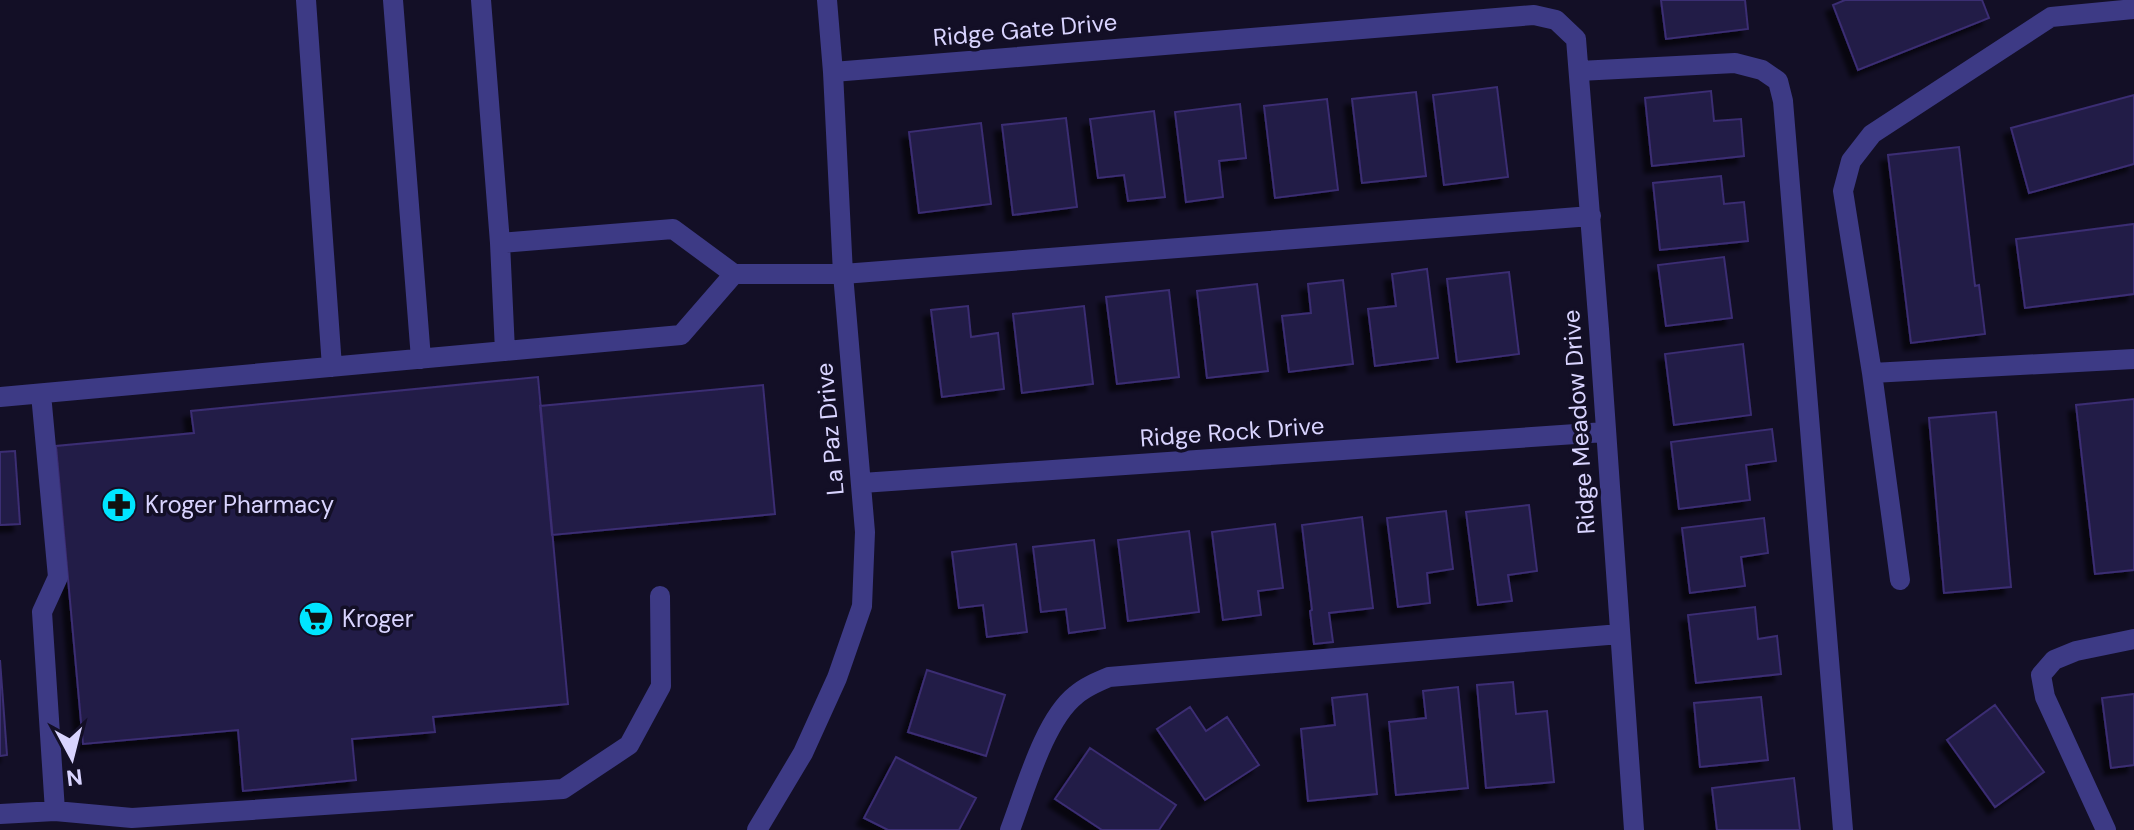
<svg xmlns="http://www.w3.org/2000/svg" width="2134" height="830" font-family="'DM Sans',sans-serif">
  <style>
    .building { fill: #241b47; stroke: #3b2d73; stroke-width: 2; filter: url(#shadow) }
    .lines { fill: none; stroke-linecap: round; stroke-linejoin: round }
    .minor { stroke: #3d3a85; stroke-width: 20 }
    .labels { text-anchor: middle; stroke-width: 7; stroke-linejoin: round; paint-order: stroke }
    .street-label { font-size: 24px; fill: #d9d4ff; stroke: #130f26 }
    .poi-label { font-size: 24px; fill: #d9d4ff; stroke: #130f26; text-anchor: start }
  </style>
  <defs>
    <filter id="shadow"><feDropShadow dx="-7" dy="7" stdDeviation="2" flood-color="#0009"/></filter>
  </defs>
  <rect width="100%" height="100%" fill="#130f26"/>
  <!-- building -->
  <path class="building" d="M1661 0H1745L1748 29 1666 39Z
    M1845 0H1982L1989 18 1858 70 1833 5Z
    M1497 87 1508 177 1444 185 1433 95Z
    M1711 91 1714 121 1741 119 1744 156 1652 166 1645 98Z
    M1416 92 1426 176 1362 183 1352 99Z
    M2134 95V164L2029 193 2011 128Z
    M1327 99 1338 190 1275 198 1264 106Z
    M1240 104 1246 158 1219 161 1223 197 1186 202 1175 112Z
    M1154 111 1165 197 1128 201 1124 175 1098 178 1090 119Z
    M1066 118 1077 207 1013 215 1002 125Z
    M981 123 991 204 919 213 909 132Z
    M1959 147 1975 286 1979 285 1985 334 1911 343 1888 155Z
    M1721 176 1724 204 1744 202 1748 241 1660 250 1653 183Z
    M2134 224V294L2025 308 2016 239Z
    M1724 257 1732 318 1666 326 1658 265Z
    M1427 269 1438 358 1375 366 1368 309 1396 306 1392 274Z
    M1509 272 1519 354 1457 362 1447 279Z
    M1343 280 1353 364 1289 372 1282 316 1311 313 1308 284Z
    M1257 284 1268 371 1207 378 1197 291Z
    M1169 290 1179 377 1117 384 1106 297Z
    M968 306 971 337 998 333 1004 389 942 397 931 310Z
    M1084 306 1093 384 1022 393 1013 314Z
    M1743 344 1751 415 1674 425 1665 354Z
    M538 377 568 704 433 717 435 732 352 739 356 780 243 791 238 730 83 744 56 446 194 433 191 411Z
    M763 385 775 514 552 535 540 406Z
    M2134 399V570L2095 574 2076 405Z
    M1996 412 2011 587 1944 593 1929 418Z
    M1772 429 1776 461 1746 465 1750 500 1679 509 1671 442Z
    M15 451 20 524 0 525V452Z
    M1529 505 1537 571 1508 575 1512 601 1478 605 1466 512Z
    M1446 511 1453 569 1427 573 1430 603 1398 607 1387 518Z
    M1362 517 1373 608 1329 613 1333 642 1314 644 1310 611 1312 610 1302 525Z
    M1764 518 1768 553 1741 557 1745 586 1690 593 1682 528Z
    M1275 524 1283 588 1258 591 1261 615 1223 620 1212 532Z
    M1189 531 1199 612 1128 621 1118 540Z
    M1094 540 1105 628 1069 633 1066 609 1041 612 1033 547Z
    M1016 544 1027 632 987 637 983 605 959 608 952 552Z
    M1755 607 1758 639 1777 636 1781 674 1696 683 1688 615Z
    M0 660 7 755 0 756Z
    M927 670 1005 695 986 756 908 732Z
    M1513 682 1516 714 1547 711 1554 782 1486 788 1477 685Z
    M1458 687 1468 788 1396 795 1389 722 1426 718 1423 691Z
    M1367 694 1377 794 1308 801 1301 729 1335 725 1332 698Z
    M2134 694V765L2111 768 2102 698Z
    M1761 697 1768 760 1700 767 1694 703Z
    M1995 705 2044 772 1995 807 1947 740Z
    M1190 707 1206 731 1227 717 1259 765 1205 800 1157 729Z
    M1090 748 1176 805 1159 830H1102L1055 799Z
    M896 757 976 798 959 830H888L864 818Z
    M1794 778 1800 830H1717L1712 788Z"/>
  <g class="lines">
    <!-- minor -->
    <path class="minor" d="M306 0 332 367
      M393 0 421 359
      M481 0 500 243 673 229 734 274
      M1579 71 1735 63 1762 70 1778 81 1783 101 1843 830
      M833 72 1534 15 1556 20 1576 39 1599 329 1634 830
      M500 243 505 351
      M1872 373 2134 359
      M0 397 681 335 734 274H843L1591 216
      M862 483 1605 432
      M1900 580 1872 373 1843 191 1851 161 1872 134 2051 17 2134 9
      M55 811 132 818 563 789 629 745 661 686 660 596
      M0 814 55 811 42 612 58 577 41 394
      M757 830 803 753 837 678 862 606 865 532 843 274 833 72 827 0
      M1010 830C1025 791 1044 720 1076 695 1085 687 1097 682 1109 677L1620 634
      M2106 830 2045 697 2041 675 2054 660 2076 651 2134 639"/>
  </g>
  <!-- icons -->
  <defs>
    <symbol id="pharmacy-disc" viewBox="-11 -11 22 22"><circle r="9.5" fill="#00e5ff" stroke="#130f26"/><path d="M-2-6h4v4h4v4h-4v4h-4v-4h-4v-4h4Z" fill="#111"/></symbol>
    <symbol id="supermarket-disc" viewBox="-11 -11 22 22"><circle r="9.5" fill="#00e5ff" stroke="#130f26"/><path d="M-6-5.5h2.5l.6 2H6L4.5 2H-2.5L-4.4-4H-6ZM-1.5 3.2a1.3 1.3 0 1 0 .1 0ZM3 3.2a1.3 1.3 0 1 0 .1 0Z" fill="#111"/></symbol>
  </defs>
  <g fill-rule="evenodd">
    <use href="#pharmacy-disc" x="99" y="485" width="40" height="40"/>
    <use href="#supermarket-disc" x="296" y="599" width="40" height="40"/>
  </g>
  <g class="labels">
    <!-- street labels -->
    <g class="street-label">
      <text transform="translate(1025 30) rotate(-5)" y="8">Ridge Gate Drive</text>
      <text transform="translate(1579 422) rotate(-94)" y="8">Ridge Meadow Drive</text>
      <text transform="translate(830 429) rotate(-95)" y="8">La Paz Drive</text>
      <text transform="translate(1232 432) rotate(-4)" y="8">Ridge Rock Drive</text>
    </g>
    <!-- poi labels -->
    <g class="poi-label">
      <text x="145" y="513">Kroger Pharmacy</text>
      <text x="342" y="627">Kroger</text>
    </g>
  </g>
  <!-- north arrow -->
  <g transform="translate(72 758) rotate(173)" stroke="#130f26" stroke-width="6" paint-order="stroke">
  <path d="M0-6L14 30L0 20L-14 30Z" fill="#d9d4ff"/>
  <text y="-12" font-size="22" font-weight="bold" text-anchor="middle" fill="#d9d4ff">N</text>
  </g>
</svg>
